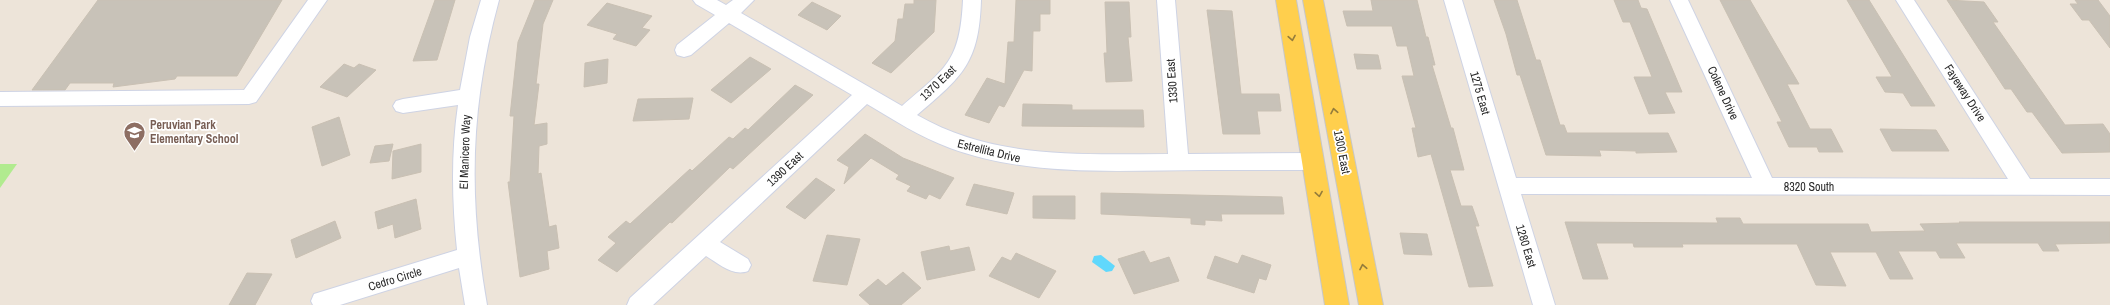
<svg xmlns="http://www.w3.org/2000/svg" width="2110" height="305" font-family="'Archivo Narrow',sans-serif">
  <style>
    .green { fill: #b1eb8f }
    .water { fill: #60d8fc }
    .building { fill: #c8c2b8; stroke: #c9c0b3 }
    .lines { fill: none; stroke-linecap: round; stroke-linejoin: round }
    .minor-casing { stroke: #ced3e4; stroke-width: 2 }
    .major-casing { stroke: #c7c7c7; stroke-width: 2 }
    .minor { fill: #fff; fill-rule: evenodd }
    .major { fill: #ffcf4d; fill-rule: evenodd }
    .oneway { stroke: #947c3b }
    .labels { text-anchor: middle; stroke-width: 3.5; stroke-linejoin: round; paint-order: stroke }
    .street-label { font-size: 12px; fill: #292929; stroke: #fff }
    .education-label { font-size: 12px; font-weight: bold; fill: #785e54; stroke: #fff; text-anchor: start }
  </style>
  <rect width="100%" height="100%" fill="#ede4d9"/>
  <!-- green -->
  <path class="green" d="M0 164H17L0 188Z"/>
  <!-- water -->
  <path class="water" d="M1101 255 1115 266 1112 271 1106 272 1092 262 1094 256Z"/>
  <!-- building -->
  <path class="building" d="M98 0H282L237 76H177L175 79 113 87 114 83H70L65 90H32Z
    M435 0H455L437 60 413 61Z
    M535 0H553L543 24 536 84H539L534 125 547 123V144L539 146 538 174 541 173 549 227 556 225 559 248 547 251 549 269 520 277 508 182H510L514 116H510L518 42Z
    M914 0H936L934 32 891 73 872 63 895 41 898 19H903L905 4H914Z
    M1016 0H1050V14H1040V31H1033L1032 71 1024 70 1004 107 999 105 989 123 965 115 987 78 1005 84 1008 42H1014Z
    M1371 0H1417L1426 37H1428L1435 65H1432L1451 128H1453L1464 170H1450L1461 206H1472L1479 226H1475L1493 286 1469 287 1431 154 1418 157 1412 128H1416L1402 76H1414L1407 46H1397L1392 26H1347L1343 11H1373Z
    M1494 0H1517L1536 60H1540L1560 125H1564L1567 133H1668L1677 152 1636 153V151L1599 150 1601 156 1546 155 1520 75H1517L1506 34Z
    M1614 0H1638L1641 8 1647 9 1682 92H1665L1675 113 1649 114 1634 77H1652L1630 22H1623Z
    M1720 0H1750L1799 84H1787L1810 129H1831L1843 152H1819L1817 147H1789L1777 122H1782Z
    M1847 0H1869L1935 106H1911L1903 93 1885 92 1876 77H1892Z
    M1947 0 1984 2 1998 22H1993L2065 125 2103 124 2110 134V152L2062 153 2032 112H2027L2011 89H2005Z
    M2075 0H2098L2110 16V48L2089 20H2082L2070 4H2078Z
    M812 2 841 16 827 30 798 15Z
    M1105 2H1129L1131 37H1128L1132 81 1106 82 1104 53H1107Z
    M607 3 652 16 642 28 650 30 636 46 613 39 617 34 587 25Z
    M1207 10 1232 11 1241 94H1279L1281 111H1257L1260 134H1223Z
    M1354 54 1378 55 1381 69H1357Z
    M750 57 771 69 731 103 711 90Z
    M608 59 607 83 584 87 585 63Z
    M344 64 354 68 359 64 376 70 347 97 320 87Z
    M795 85 813 95 733 169 730 167 672 223 670 222 617 272 598 260 616 243 608 237 626 221 630 224 690 169 692 171 729 137 733 139 745 128 748 130Z
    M693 98 689 119 633 121 638 99Z
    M1023 104 1072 105V110H1143L1144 127 1022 126Z
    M339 117 350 155 322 166 312 127Z
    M1880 129 1936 130 1949 151H1892Z
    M865 134 903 158 954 178 940 199 929 194 926 199 907 191 911 186 896 179 899 175 871 158 844 184 849 167 837 160Z
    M393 144 389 161 370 163 375 146Z
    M421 144V172L392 179 393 151Z
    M816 178 835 190 805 219 786 207Z
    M974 184 1014 193 1007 214 966 205Z
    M1101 193 1282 197 1284 214H1221L1222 221 1205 220V225L1191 224V218L1101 214Z
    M1033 196H1075V219L1033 218Z
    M416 199 421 229 395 238 393 224 378 229 375 212Z
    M1716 218H1740L1743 224H1868L1871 232 1925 231 1920 224 1960 223 1959 222H2110V243L2055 244 2059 251H2043L2038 243H1956L1965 258H1940L1936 251H1898L1913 279H1890L1876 252H1830L1846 286 1816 285 1797 244H1682L1683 247H1634L1633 243H1596L1608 279H1583L1565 222 1718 223Z
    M335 221 341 238 296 258 291 240Z
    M1400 233 1427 234 1432 255 1404 254Z
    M827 235 860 239 847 285 813 281Z
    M949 246 950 251 969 247 975 270 927 280 921 252Z
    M1144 251 1150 263 1169 257 1179 281 1134 294 1118 259Z
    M1016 253 1056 271 1039 298 989 276 1002 257 1011 261Z
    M1242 255 1271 265 1266 280 1259 278 1254 293 1207 278 1215 256 1238 264Z
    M903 272 921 288 901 305H870L859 295 878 279 886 286Z
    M247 273 272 274 255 305H229Z"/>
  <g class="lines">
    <defs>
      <path id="minor" d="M308 0H327L256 102 249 104 0 106V92L244 90Z
        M481 0H499C470 106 468 197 487 305H465L459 268 340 305H313L311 301 314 294 457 250C452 202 451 153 458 105L403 113 396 111 393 106 396 101 403 99 460 90 470 37Z
        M693 0H717L726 5 733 0H754L741 13 902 106C946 68 960 62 963 0H981C979 63 963 76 917 115 995 160 1082 154 1168 154L1157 0H1175L1188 154 1313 153 1320 155 1323 161 1320 167C1308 171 1294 170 1281 170 1257 170 1232 170 1208 170 1122 170 1032 178 950 148 920 137 894 120 867 104L720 242 748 259 751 265 748 271C733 277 718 263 706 256L653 305H627L630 298 852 95 729 23 691 55 684 57 677 55 675 50 677 45 715 15 696 4Z
        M1444 0H1462L1516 178H1752L1670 0H1688L1772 178 2008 179 1896 0H1914L2030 179H2110V195L1521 194 1555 305H1533Z"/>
      <path id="major" d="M1276 0H1296L1349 305H1325Z
        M1303 0H1323L1383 305H1359Z"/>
    </defs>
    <!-- minor casing -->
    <use href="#minor" class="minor-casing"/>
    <!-- major casing -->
    <use href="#major" class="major-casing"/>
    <!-- minor -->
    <use href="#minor" class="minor"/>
    <!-- major -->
    <use href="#major" class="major"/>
  </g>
  <!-- one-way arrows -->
  <defs><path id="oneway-chevron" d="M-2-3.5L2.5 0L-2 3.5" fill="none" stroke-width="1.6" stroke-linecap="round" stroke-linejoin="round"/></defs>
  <g class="oneway">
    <use href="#oneway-chevron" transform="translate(1292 38) rotate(80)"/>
    <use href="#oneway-chevron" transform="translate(1334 111) rotate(-101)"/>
    <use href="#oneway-chevron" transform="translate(1319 194) rotate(81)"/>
    <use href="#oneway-chevron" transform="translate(1363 267) rotate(-101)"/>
  </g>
  <!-- icons -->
  <defs>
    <symbol id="school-pin" viewBox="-11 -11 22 30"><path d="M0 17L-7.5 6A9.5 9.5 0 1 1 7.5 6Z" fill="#8d6e63" stroke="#fff"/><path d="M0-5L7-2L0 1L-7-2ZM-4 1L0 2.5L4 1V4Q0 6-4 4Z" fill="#fff"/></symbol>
  </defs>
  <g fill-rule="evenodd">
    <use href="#school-pin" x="122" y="120" width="25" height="34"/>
  </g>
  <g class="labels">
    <!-- street labels -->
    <g class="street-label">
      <text transform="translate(1172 81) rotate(-94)" y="4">1330 East</text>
      <text transform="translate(938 83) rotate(-44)" y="4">1370 East</text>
      <text transform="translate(1480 93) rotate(74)" y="4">1275 East</text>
      <text transform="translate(1723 93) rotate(65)" y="4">Colene Drive</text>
      <text transform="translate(1965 93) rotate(57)" y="4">Fayeway Drive</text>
      <text transform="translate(989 151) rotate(14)" y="4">Estrellita Drive</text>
      <text transform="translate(465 152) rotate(-88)" y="4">El Manicero Way</text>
      <text transform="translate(1342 152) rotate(79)" y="4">1300 East</text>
      <text transform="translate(785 169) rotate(-43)" y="4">1390 East</text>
      <text x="1809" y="191">8320 South</text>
      <text transform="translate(1526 246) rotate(73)" y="4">1280 East</text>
      <text transform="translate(395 279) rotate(-17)" y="4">Cedro Circle</text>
    </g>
    <!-- education labels -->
    <g class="education-label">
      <text x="150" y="129">Peruvian Park<tspan x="150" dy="14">Elementary School</tspan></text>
    </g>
  </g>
</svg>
